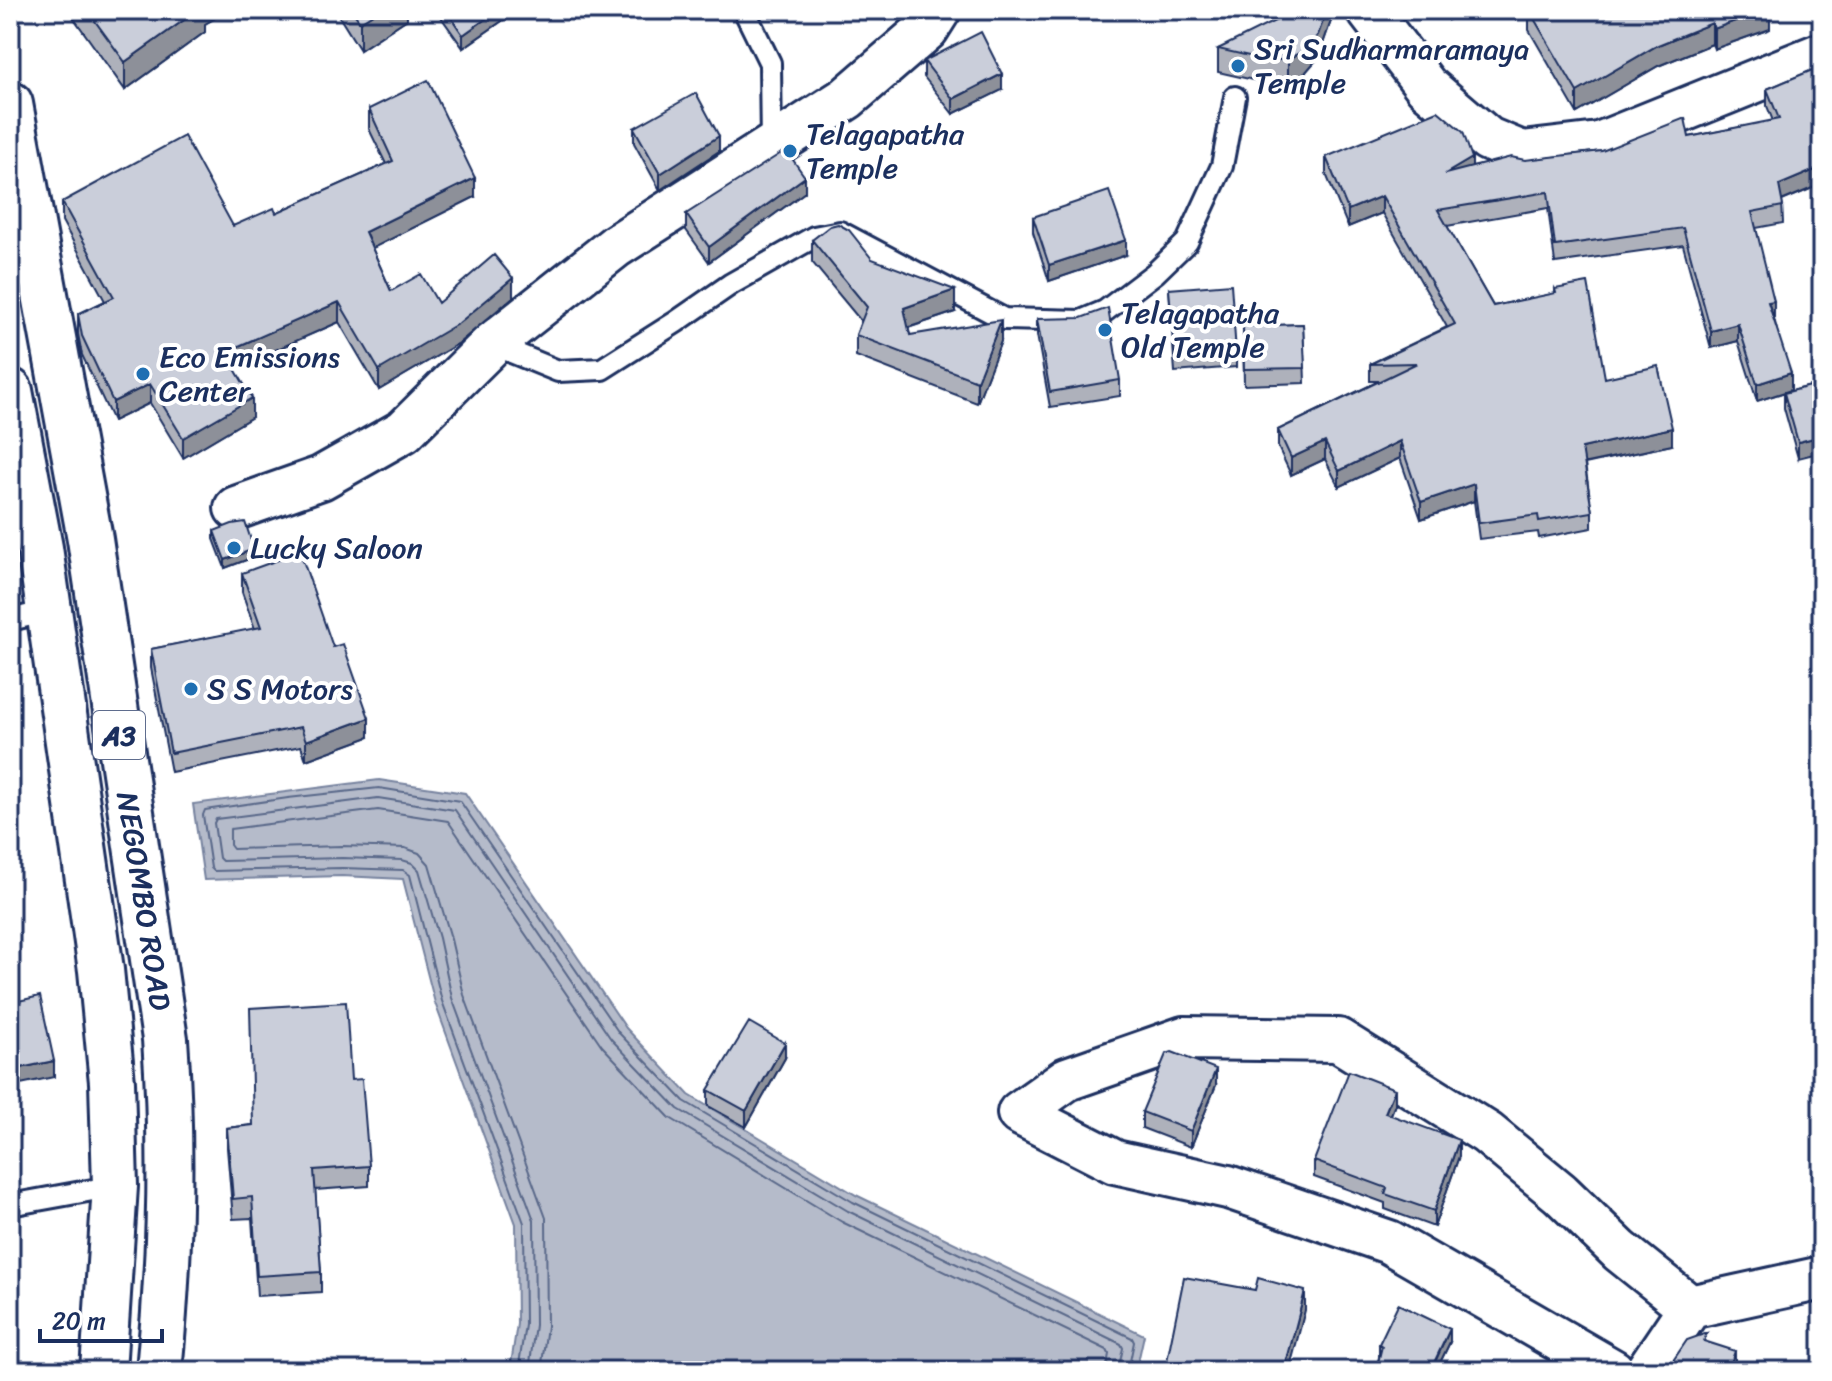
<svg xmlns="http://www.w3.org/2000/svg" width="1832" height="1381" font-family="Sriracha,sans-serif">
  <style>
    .water { fill: #b5bbca; stroke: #77839f; stroke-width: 2 }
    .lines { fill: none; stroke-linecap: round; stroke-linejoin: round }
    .shore { stroke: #596789; stroke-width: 2 }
    .service-casing { stroke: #1b2f5e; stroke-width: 26 }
    .minor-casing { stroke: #1b2f5e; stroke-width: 48 }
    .trunk-casing { stroke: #1b2f5e; stroke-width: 50 }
    .service { stroke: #fff; stroke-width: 20 }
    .minor { stroke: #fff; stroke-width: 42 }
    .trunk { stroke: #fff; stroke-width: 44 }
    .wall { fill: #aeb1bb; stroke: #1b2f5e; stroke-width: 2 }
    .shaded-wall { fill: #8d9099; stroke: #1b2f5e; stroke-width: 2 }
    .building { fill: #caceda; stroke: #1b2f5e; stroke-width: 2 }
    .poi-dot { fill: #1f6fb2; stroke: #fff; stroke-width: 3 }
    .labels { text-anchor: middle; stroke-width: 8; stroke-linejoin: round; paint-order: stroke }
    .shield { fill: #fff; stroke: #5f6d8e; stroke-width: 2 }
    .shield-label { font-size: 28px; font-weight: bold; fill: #1b2f5e }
    .poi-label { font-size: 30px; fill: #1b2f5e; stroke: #fff; text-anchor: start }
    .street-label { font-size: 30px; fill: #1b2f5e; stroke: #fff }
  </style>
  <rect width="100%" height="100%" fill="#fff"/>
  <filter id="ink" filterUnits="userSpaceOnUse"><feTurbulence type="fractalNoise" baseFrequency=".0125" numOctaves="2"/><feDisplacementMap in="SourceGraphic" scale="16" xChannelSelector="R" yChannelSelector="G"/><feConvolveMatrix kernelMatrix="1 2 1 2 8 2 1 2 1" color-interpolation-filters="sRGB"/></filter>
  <g filter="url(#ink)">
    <!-- water -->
    <path class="water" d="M379 780 465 793 626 1028 689 1095 856 1195 1144 1335 1136 1371H510L517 1324 516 1224 435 1003 403 879 342 876 204 880 193 804Z"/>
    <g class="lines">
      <!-- shore -->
      <path class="shore" d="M518 1371 525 1325 524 1223 442 1001 410 875 403 870 342 868 214 871 211 868 203 815 205 810 288 798 379 788 460 801 619 1033 684 1101 853 1202 1132 1338 1134 1342 1128 1371
        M529 1371 535 1325 534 1220 452 998 439 938 419 870 412 863 402 860 342 858 222 861 219 858 214 823 216 819 378 798 455 810 611 1039 678 1109 848 1211 1121 1344 1123 1348 1118 1371
        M541 1371 547 1326 546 1218 464 995 450 935 429 864 419 853 405 848 342 846 233 849 230 845V829L378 810 448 821 602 1046 670 1118 842 1222 1107 1350 1109 1354 1106 1371"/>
      <defs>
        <path id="service" d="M744 10 770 63 771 147
          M492 344 558 371 602 369 676 322 731 284 814 237 840 232 1004 319 1081 321 1105 311 1155 273 1187 242 1222 166 1235 97
          M10 620 48 611
          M10 1205 115 1186"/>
        <path id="minor" d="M1368 10 1426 86 1488 139 1522 153 1599 144 1822 54
          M236 508 321 478 404 431 492 344 616 246 847 98 927 29 939 10
          M1613 1371 1389 1242 1228 1187 1115 1162 1019 1113 1067 1079 1184 1038 1338 1040 1487 1133 1560 1193 1620 1251 1690 1307
          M1647 1371 1690 1307 1822 1278"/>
        <path id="trunk" d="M10 104 90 539 165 1039C173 1150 170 1260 159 1371
          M10 391 40 548 101 970 112 1082 115 1186 103 1371"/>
      </defs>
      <!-- service casing -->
      <use href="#service" class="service-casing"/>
      <!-- minor casing -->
      <use href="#minor" class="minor-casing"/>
      <!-- trunk casing -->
      <use href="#trunk" class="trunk-casing"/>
      <!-- service -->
      <use href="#service" class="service"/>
      <!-- minor -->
      <use href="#minor" class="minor"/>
      <!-- trunk -->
      <use href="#trunk" class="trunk"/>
    </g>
    <!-- wall -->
    <path class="wall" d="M68 10H229L205 24V32L125 90Z
      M335 10H407V19L360 50Z
      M436 10H515V12L463 48Z
      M1333 10V15L1318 58 1305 73 1288 82 1271 84 1218 72V49Z
      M1444 10H1468L1448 20Z
      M1529 10H1770V29L1714 49 1712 44 1658 66 1577 113 1529 30Z
      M924 61 1002 90 953 114 924 77Z
      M1822 66V184L1782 201 1783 223 1756 228 1774 318 1791 390 1757 401 1738 341 1711 348 1683 245 1555 263 1548 208 1447 226 1493 306 1555 294V289L1605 378 1672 445 1585 464 1592 512V528L1539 538 1538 532 1479 539 1474 501 1421 519 1400 458 1339 487 1325 459 1291 475 1278 447V430L1379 381H1370V364L1447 327 1382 213 1348 227 1326 174V157L1472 167 1602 151 1689 137 1773 121 1767 106V89Z
      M369 109 475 197 372 248 391 291 438 303 513 297 459 343 379 390 339 322 234 368 252 417 183 458 150 403 113 421 82 355 78 334V314L105 301 62 221V202L233 226 276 213 386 164 369 129Z
      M634 128 719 151 660 190 634 143Z
      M805 192 709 262 686 230V214Z
      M1033 217 1126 255 1049 281 1033 232Z
      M812 240 955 312 908 328 910 335 1001 341 977 403 856 356V335L861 321 812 262Z
      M1169 289 1236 352V367L1175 372Z
      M1037 319 1120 380V396L1050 407 1037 335Z
      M1303 324 1305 383 1244 385 1243 326Z
      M1822 383 1798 458 1784 408V393Z
      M214 531 254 557 225 568 214 539Z
      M242 573 333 647 369 737 306 760 301 746 171 772 151 668V649L255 629 242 592Z
      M785 1058 746 1127 708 1106V1090Z
      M351 1080 369 1166V1186L315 1190 321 1272V1292L257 1296 252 1218 233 1219 227 1148V1128L252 1125Z
      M1216 1085 1191 1147 1142 1128V1112Z
      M1395 1104 1391 1115 1459 1156 1434 1227 1385 1209V1203L1314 1177V1161Z
      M1450 1342 1436 1371H1376L1379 1357V1344Z"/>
    <!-- shaded-wall -->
    <path class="shaded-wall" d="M198 10H229L205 24V32L125 90V62Z
      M379 10H407V19L360 50V22Z
      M498 10H515V12L463 48V35Z
      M1327 10H1333V15L1318 58 1305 73 1288 82V59Z
      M1448 10H1468L1448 20Z
      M1764 10H1770V29L1714 49V29Z
      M1712 23V44L1658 66 1577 113V92L1658 45Z
      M1002 74V90L953 114V99Z
      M719 136V151L660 190V174Z
      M1472 158V175L1445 174Z
      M1822 167V184L1779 202V185Z
      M805 177V192L709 262V247Z
      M475 178V197L365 252V232Z
      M1382 196V213L1348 227V210Z
      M1126 240V255L1049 281V265Z
      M513 278V297L459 343 379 390V370Z
      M955 290V312L904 329V308Z
      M1774 301V318L1768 302Z
      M339 302V322L225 372V352Z
      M1001 320V341L977 403V381Z
      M1738 324V341L1711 348V331Z
      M1791 373V390L1757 401V384Z
      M150 384V403L113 421V402Z
      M252 398V417L183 458V438Z
      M1672 428V445L1582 464V448Z
      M1822 436V452L1798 458V442Z
      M1400 441V458L1339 487V471Z
      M1325 442V459L1291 475V458Z
      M1474 484V501L1421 519V502Z
      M254 549V557L225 568V560Z
      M369 718V737L306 760V741Z
      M785 1043V1058L746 1127V1111Z
      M54 1061V1077L11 1086V1070Z
      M1216 1069V1085L1191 1147V1131Z
      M1395 1089V1104L1385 1129V1113Z
      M1459 1140V1156L1434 1227V1211Z
      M1305 1291V1310L1289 1371H1284Z
      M1450 1329V1342L1436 1371H1431Z
      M1735 1351V1365L1733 1371H1728Z"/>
    <!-- building -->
    <path class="building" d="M87 10H198L125 62Z
      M352 10H379L360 22Z
      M446 10H498L463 35Z
      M1297 10H1327L1318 35 1305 50 1288 59 1271 61 1218 49Z
      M1529 10H1764L1714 29 1712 23 1658 45 1577 92Z
      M981 32 1002 74 953 99 924 61Z
      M1822 66V167L1779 185 1783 206 1752 212 1774 301 1768 302 1791 373 1757 384 1738 324 1711 331 1683 228 1555 246 1548 192 1438 210 1493 306 1556 293 1555 289 1588 283 1605 378 1658 366 1672 428 1582 448 1592 512 1539 521 1538 515 1479 523 1474 484 1421 502 1400 441 1339 471 1325 442 1291 458 1278 430 1417 363 1370 364 1455 324 1382 196 1348 210 1326 157 1438 111 1463 132 1472 158 1445 174 1511 157 1525 160 1602 151 1685 118 1689 137 1779 119 1767 89Z
      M428 80 475 178 365 232 391 291 421 274 438 303 494 255 513 278 459 323 379 370 339 302 225 352 252 398 183 438 150 384 113 402 82 336 78 314 114 297 62 202 184 136 233 226 274 208 276 213 393 161 369 109Z
      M696 93 719 136 660 174 634 128Z
      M786 150 805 177 709 247 686 214Z
      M1109 191 1126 240 1049 265 1033 217Z
      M838 224 849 230 872 259 955 290 904 308 910 335 1001 320 977 381 856 335 867 307 812 240 830 226Z
      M1231 284 1236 352 1175 357 1169 289Z
      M1108 308 1120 380 1050 392 1037 319 1081 318Z
      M1303 324 1305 368 1244 369 1243 326Z
      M1822 383V436L1798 442 1784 393Z
      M245 522 254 549 225 560 214 531 232 524Z
      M300 552 333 647 343 644 369 718 306 741 301 727 171 753 151 649 261 627 242 573Z
      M40 996 54 1061 11 1070 10 1003Z
      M346 1002 351 1080 362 1079 369 1166 314 1170 321 1272 257 1276 252 1197 233 1199 227 1128 253 1125 250 1008Z
      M749 1022 785 1043 746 1111 708 1090Z
      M1172 1052 1216 1069 1191 1131 1142 1112 1166 1054Z
      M1349 1071 1395 1089 1385 1113 1459 1140 1434 1211 1385 1194 1387 1188 1314 1161Z
      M1184 1277 1255 1290 1258 1278 1305 1291 1284 1371H1165Z
      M1398 1304 1450 1329 1431 1369 1421 1364 1419 1371H1376L1382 1346 1379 1344Z
      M1707 1333 1704 1341 1735 1351 1728 1371H1666L1687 1340Z"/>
  </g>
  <!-- markers -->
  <g class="poi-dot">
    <circle cx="1238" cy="66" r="8"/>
    <circle cx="790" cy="151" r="8"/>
    <circle cx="1105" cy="330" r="8"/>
    <circle cx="143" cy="374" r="8"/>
    <circle cx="234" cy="548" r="8"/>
    <circle cx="191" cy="689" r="8"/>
  </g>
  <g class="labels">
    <!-- shield labels -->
    <rect class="shield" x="93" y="711" width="52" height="48" rx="6"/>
    <g class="shield-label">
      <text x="119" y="745">A3</text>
    </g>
    <!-- poi labels -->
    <g class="poi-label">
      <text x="1254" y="59">Sri Sudharmaramaya<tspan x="1254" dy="34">Temple</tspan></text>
      <text x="806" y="144">Telagapatha<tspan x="806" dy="34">Temple</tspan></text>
      <text x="1121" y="323">Telagapatha<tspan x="1121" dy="34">Old Temple</tspan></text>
      <text x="159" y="367">Eco Emissions<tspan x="159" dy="34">Center</tspan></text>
      <text x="250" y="558">Lucky Saloon</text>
      <text x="207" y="699">S S Motors</text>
    </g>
    <!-- street labels -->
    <g class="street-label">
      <text transform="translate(144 901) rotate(81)" y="10">NEGOMBO ROAD</text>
    </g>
  </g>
  <!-- margin -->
  <rect width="1832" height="1381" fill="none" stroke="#fff" stroke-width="40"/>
  <rect x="20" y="20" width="1792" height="1341" fill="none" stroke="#1b2f5e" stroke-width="3" filter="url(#ink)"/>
  <!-- scale -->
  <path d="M40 1329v12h122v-12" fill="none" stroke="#1b2f5e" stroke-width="4"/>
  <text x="52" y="1329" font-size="24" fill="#1b2f5e" stroke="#ffffff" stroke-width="6" paint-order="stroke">20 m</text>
</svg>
